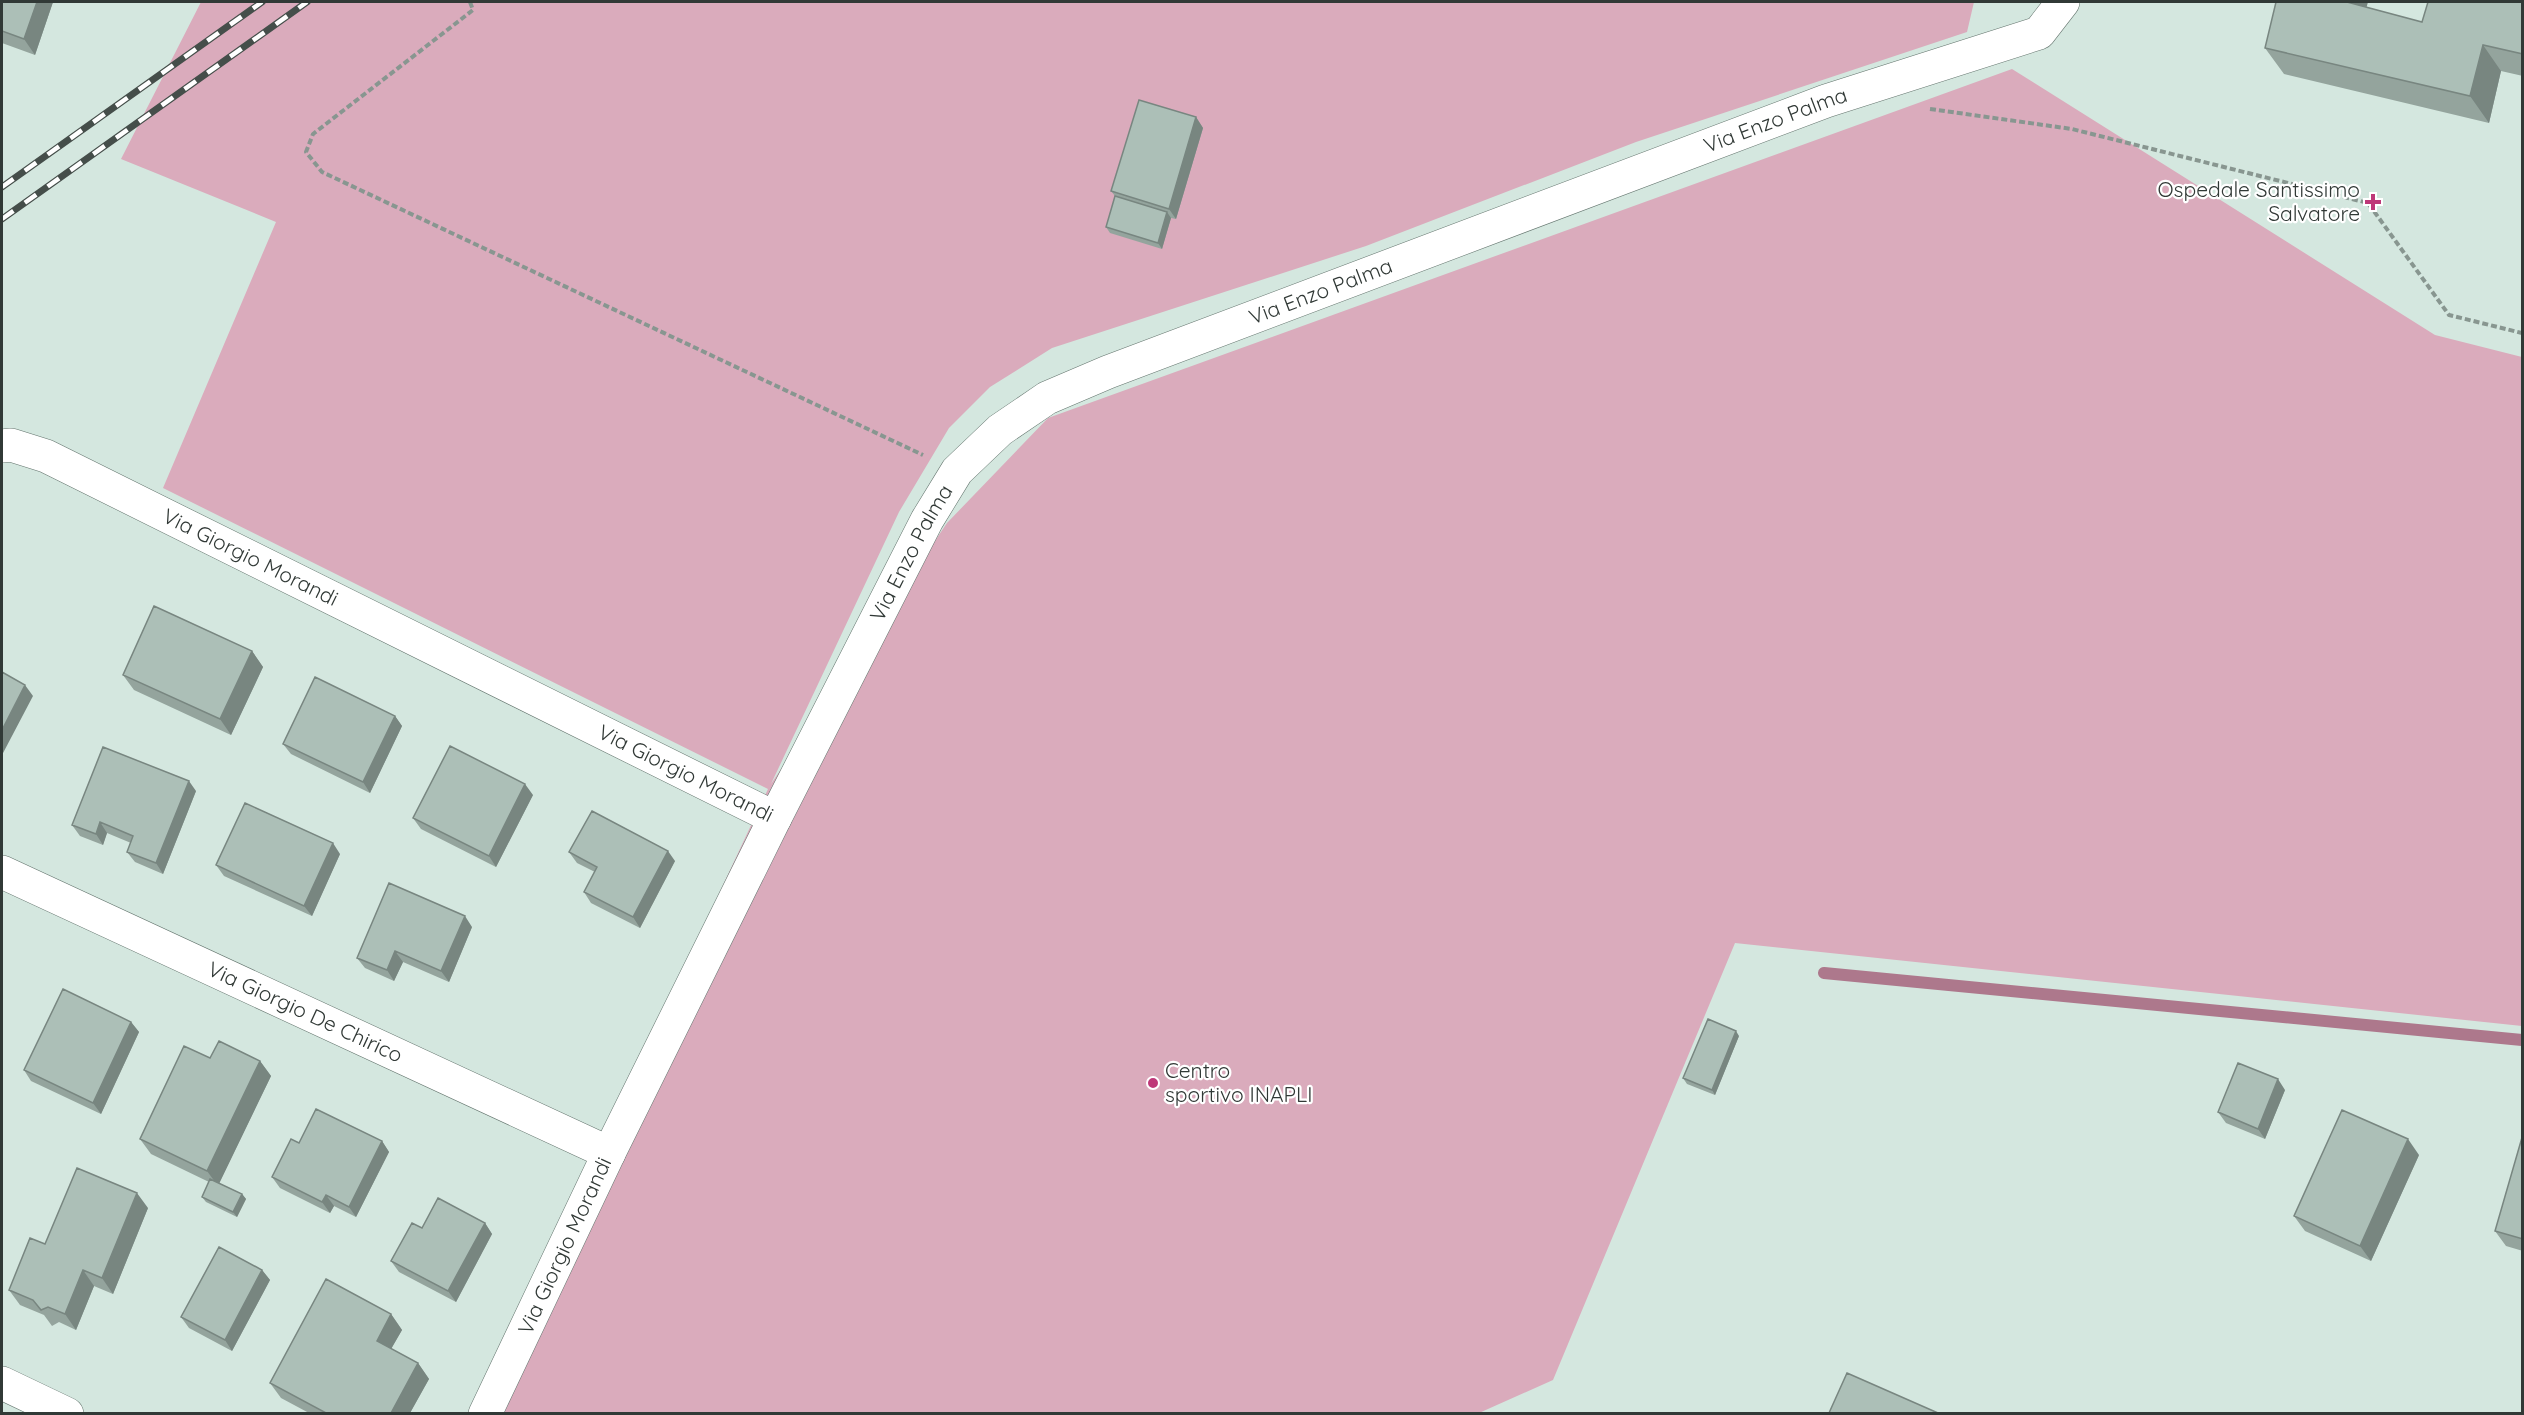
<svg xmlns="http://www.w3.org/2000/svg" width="2524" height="1415" font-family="Quicksand,sans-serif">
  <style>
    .green { fill: #daabbc }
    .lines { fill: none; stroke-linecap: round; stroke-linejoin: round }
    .stream { stroke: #ad788c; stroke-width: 12 }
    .minor-casing { stroke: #64756e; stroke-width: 34 }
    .path { stroke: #889690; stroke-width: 4; stroke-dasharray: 6 3; stroke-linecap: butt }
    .minor { stroke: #fff; stroke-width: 33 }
    .rail-casing { stroke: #454e4a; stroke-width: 7 }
    .rail { stroke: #fff; stroke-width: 4.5; stroke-dasharray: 14; stroke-linecap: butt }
    .wall { fill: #94a49d }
    .shaded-wall { fill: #788680 }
    .building { fill: #acbfb7; stroke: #788680; stroke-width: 1.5 }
    .poi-dot { fill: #be3778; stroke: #fff; stroke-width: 2 }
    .labels { text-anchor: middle; stroke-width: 4.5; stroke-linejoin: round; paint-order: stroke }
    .street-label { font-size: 21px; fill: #313936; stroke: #fff }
    .poi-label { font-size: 21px; fill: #313936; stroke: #fff; text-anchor: end }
  </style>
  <rect width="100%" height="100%" fill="#d4e7df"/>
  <!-- green -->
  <path class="green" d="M201 2H1974L1967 32 1636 142 1366 246 1052 348 990 387 949 428 899 512 771 784 947 523 1048 418 2012 69 2435 335 2522 357V1026L1735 943 1553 1380 1479 1413H476L768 789 163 488 276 222 121 159Z"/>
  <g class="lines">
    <!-- stream -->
    <path class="stream" d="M1824 973 2522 1040"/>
    <defs>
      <g id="minor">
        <path id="s1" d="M2 446 11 445 46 456 775 818 609 1153 485 1414"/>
        <path id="s2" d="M775 818 927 520 957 471 1000 430 1047 398 1108 372 1826 101 2039 33 2063 2"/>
        <path id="s3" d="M2 872 609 1153"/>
        <path d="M2 1383 67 1414"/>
      </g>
    </defs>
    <!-- minor casing -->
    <use href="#minor" class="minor-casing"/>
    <!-- path -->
    <path class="path" d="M470 2 473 10 313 134 306 152 322 172 923 455
      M1930 109 2072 129 2368 203 2449 315 2522 333"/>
    <!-- minor -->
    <use href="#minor" class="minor"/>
    <defs>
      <path id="rail" d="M2 187 262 2
        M2 219 307 2"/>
    </defs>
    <!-- rail casing -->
    <use href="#rail" class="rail-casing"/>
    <!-- rail -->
    <use href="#rail" class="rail"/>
  </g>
  <!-- wall -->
  <path class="wall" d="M2 2H53L35 55 2 43Z
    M2523 2V76L2501 71 2489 123 2284 74 2265 48 2366 7 2422 22Z
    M1196 117 1203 128 1176 219 1171 218 1162 249 1110 233 1106 227 1115 196 1111 191Z
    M252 651 263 667 231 735 134 690 123 675Z
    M395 716 402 726 370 793 291 754 283 744Z
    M196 791 163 874 135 862 127 852 131 843 107 833 103 845 80 836 72 825Z
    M533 795 496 867 421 829 413 818Z
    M569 852 675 861 640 928 591 903 584 892 595 872 577 863Z
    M340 854 312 916 224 876 216 865Z
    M472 927 449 982 403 962 394 981 365 968 357 958Z
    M131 1022 139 1032 101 1114 31 1081 24 1070Z
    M1739 1036 1715 1095 1687 1084 1683 1078Z
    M210 1058 260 1061 271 1076 219 1183 242 1194 246 1199 237 1217 206 1202 202 1197 209 1182 151 1154 140 1139Z
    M2285 1090 2265 1139 2226 1123 2218 1112Z
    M2523 1134V1251L2506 1246 2495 1231Z
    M382 1141 389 1152 356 1217 334 1206 330 1213 280 1188 272 1177 299 1143Z
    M2419 1155 2371 1261 2305 1231 2294 1216Z
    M148 1208 113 1294 94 1286 76 1330 59 1322 52 1326 44 1315 20 1305 9 1290 45 1244Z
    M485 1223 492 1234 456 1302 399 1272 391 1261 422 1228Z
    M262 1270 270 1280 232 1351 189 1328 181 1317Z
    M391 1314 402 1330 391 1349 418 1363 429 1379 410 1413H309L281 1398 270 1383Z"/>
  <!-- shaded-wall -->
  <path class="shaded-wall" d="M37 2H53L35 55 24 39Z
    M2343 2H2368L2361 27Z
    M2483 45 2501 71 2489 123 2470 96Z
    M1196 117 1203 128 1176 219 1169 209Z
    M1167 212 1171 218 1162 249 1158 243Z
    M252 651 263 667 231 735 220 719Z
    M25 685 33 696 2 755V730Z
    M395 716 402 726 370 793 363 782Z
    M189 781 196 791 163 874 156 863Z
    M525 784 533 795 496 867 489 856Z
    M100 822 107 833 103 845 96 834Z
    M333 843 340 854 312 916 304 906Z
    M668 851 675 861 640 928 633 917Z
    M465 916 472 927 449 982 441 971Z
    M395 951 403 962 394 981 387 970Z
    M131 1022 139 1032 101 1114 93 1103Z
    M1736 1031 1739 1036 1715 1095 1712 1090Z
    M260 1061 271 1076 218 1186 207 1171Z
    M2278 1079 2285 1090 2265 1139 2258 1129Z
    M2408 1139 2419 1155 2371 1261 2360 1246Z
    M382 1141 389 1152 356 1217 349 1207Z
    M137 1193 148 1208 113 1294 102 1278Z
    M242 1194 246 1199 237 1217 233 1212Z
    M326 1195 334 1206 330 1213 322 1202Z
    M485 1223 492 1234 456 1302 448 1291Z
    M83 1270 94 1286 76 1330 65 1314Z
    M262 1270 270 1280 232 1351 225 1340Z
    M391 1314 402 1330 387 1356 377 1341Z
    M418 1363 429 1379 410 1413H391Z"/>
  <!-- building -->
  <path class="building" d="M2 2H37L24 39 2 31Z
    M2276 2H2347L2422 22 2428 2H2523V54L2483 45 2470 96 2265 48Z
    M1139 100 1196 117 1169 209 1111 191Z
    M1115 196 1167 212 1158 243 1106 227Z
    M154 606 252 651 220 719 123 675Z
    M2 672 25 685 2 730Z
    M315 677 395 716 363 782 283 744Z
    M450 746 525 784 489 856 413 818Z
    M103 747 189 781 156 863 127 852 133 836 100 822 96 834 72 825Z
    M245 803 333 843 304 906 216 865Z
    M592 811 668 851 633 917 584 892 597 867 569 852Z
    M389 883 465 916 441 971 395 951 387 970 357 958Z
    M63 989 131 1022 93 1103 24 1070Z
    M1708 1019 1736 1031 1712 1090 1683 1078Z
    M219 1041 260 1061 207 1171 140 1139 184 1046 210 1058Z
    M2238 1063 2278 1079 2258 1129 2218 1112Z
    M316 1109 382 1141 349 1207 326 1195 322 1202 272 1177 291 1139 299 1143Z
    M2342 1110 2408 1139 2360 1246 2294 1216Z
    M2523 1134V1239L2495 1231Z
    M77 1168 137 1193 102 1278 83 1270 65 1314 48 1307 41 1310 33 1300 9 1290 30 1238 45 1244Z
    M210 1179 242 1194 233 1212 202 1197Z
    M438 1198 485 1223 448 1291 391 1261 412 1223 422 1228Z
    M219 1247 262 1270 225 1340 181 1317Z
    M326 1279 391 1314 377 1341 418 1363 391 1413H326L270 1383Z
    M1847 1373 1938 1413H1829Z"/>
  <!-- markers -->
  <g class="poi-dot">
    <path d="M2370 193h6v6h6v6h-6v6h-6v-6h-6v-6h6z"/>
    <circle cx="1153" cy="1083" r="6"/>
  </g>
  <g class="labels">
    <!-- street labels -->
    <g class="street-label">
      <text dy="7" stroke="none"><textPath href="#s2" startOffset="1288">Via Enzo Palma</textPath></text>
      <text dy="7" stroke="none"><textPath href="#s2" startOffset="802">Via Enzo Palma</textPath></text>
      <text dy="7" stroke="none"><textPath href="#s2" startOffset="298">Via Enzo Palma</textPath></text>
      <text dy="7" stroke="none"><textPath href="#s1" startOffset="274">Via Giorgio Morandi</textPath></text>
      <text dy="7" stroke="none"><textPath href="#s1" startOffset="760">Via Giorgio Morandi</textPath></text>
      <text dy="7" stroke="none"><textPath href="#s3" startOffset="334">Via Giorgio De Chirico</textPath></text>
      <text transform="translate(565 1246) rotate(-65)" y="7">Via Giorgio Morandi</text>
    </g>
    <!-- poi labels -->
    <g class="poi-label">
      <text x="2360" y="197">Ospedale Santissimo<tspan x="2360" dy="24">Salvatore</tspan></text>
      <text x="1165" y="1078" text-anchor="start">Centro<tspan x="1165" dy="24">sportivo INAPLI</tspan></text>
    </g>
  </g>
  <!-- border -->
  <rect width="2524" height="1415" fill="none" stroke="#313936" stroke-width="6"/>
</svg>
